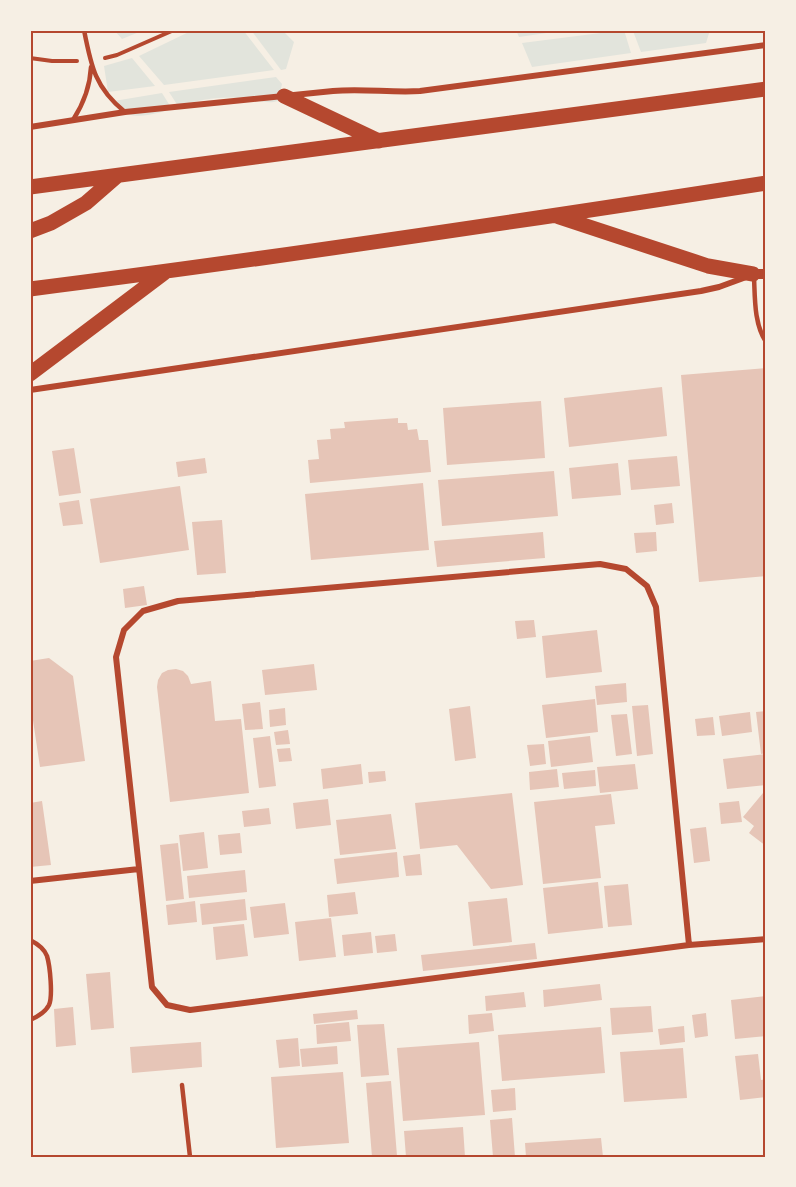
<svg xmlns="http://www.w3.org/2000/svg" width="796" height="1187" font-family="'Fira Sans Condensed',sans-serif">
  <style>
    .green { fill: #e2e4dc }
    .building { fill: #e6c5b7 }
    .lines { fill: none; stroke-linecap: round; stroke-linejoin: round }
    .path { stroke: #b5482f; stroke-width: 4 }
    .service { stroke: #b5482f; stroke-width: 4.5 }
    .minor { stroke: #b5482f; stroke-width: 6 }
    .tertiary { stroke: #b5482f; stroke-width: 10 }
    .primary { stroke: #b5482f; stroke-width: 15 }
    .neatline { fill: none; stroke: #b5482f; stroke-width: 2 }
  </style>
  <rect width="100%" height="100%" fill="#f6efe4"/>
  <!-- green -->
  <path class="green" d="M114 30H144L122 39Z
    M193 30H243L274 70 164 85 139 56Z
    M251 30H282L294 42 286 69 281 70Z
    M516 30H567L519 37Z
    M624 30 631 53 532 67 522 43Z
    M637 30H710L706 43 641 52 633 31Z
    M132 58 155 86 108 92 104 66Z
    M276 77 282 84 278 101C266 105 257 99 245 98 222 96 200 99 178 106L169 92Z
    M162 93 172 109C157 113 133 122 120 109 117 107 116 103 114 101Z"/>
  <!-- building -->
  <path class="building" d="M766 368V576L699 582 681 375Z
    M662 387 667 436 569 447 564 398Z
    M541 401 545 458 447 465 443 408Z
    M398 418V423H407L408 430 417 429 419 440H428L431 472 310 483 308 460 319 459 317 440 331 439 330 429 345 428 344 422Z
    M74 448 81 493 59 496 52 451Z
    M677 456 680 486 631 490 628 460Z
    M205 458 207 473 178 477 176 462Z
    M618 463 621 495 572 499 569 468Z
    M554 471 558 516 442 526 438 480Z
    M423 483 429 550 311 560 305 494Z
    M180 486 189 550 100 563 90 499Z
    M79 500 83 524 63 526 59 503Z
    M672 503 674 523 656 525 654 505Z
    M222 520 226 573 197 575 192 522Z
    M543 532 545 558 437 567 434 541Z
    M656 532 657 551 636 553 634 533Z
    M144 586 147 605 125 608 123 589Z
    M534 620 536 637 517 639 515 621Z
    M597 630 602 672 546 678 542 636Z
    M49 658 73 676 85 761 40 767 31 707H30V661Z
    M314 664 317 690 265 695 262 670Z
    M176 669 183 671 188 676 191 684 211 681 215 721 241 719 249 793 170 802 157 687 158 680 162 673 168 670Z
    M626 683 627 702 597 705 595 686Z
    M595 699 598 732 546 738 542 705Z
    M260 702 263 729 245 730 242 704Z
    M648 705 653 754 637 756 632 706Z
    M470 706 476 758 455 761 449 709Z
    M285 708 286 725 270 727 269 710Z
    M766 711V753L761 754 756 712Z
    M750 712 752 732 722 736 719 716Z
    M627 714 632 754 616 756 611 715Z
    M713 717 715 735 697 736 695 719Z
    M288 730 290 744 276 745 274 732Z
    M270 736 276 786 259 788 253 738Z
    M590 736 593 762 551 767 548 741Z
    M544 744 546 764 530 766 527 745Z
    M290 748 292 761 279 762 277 749Z
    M766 754V785L727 789 723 759Z
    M361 764 363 784 323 789 321 769Z
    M635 764 638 789 600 793 597 767Z
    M557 769 559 787 530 790 529 772Z
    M595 770 596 786 564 789 562 773Z
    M385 771 386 781 369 783 368 772Z
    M512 793 523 885 491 889 457 845 420 849 415 803Z
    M763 793 766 795V846L749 833 754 826 743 817Z
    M611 794 615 824 595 826 601 878 543 884 534 802Z
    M328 799 331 825 296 829 293 803Z
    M42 801 51 865 30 867V803Z
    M739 801 742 822 721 824 719 803Z
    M269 808 271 824 244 827 242 811Z
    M391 814 396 849 340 855 336 820Z
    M706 827 710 861 694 863 690 829Z
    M204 832 208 868 183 871 179 835Z
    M240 833 242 853 220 855 218 835Z
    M178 843 184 899 166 901 160 845Z
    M397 852 399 877 337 884 334 859Z
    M420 854 422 875 406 876 403 856Z
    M245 870 247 892 189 898 187 876Z
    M598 882 603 928 548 934 543 888Z
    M628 884 632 925 608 927 604 886Z
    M355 892 358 914 329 917 327 895Z
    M507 898 512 942 473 946 468 902Z
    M245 899 247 920 202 925 200 904Z
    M195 901 197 922 168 925 166 905Z
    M285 903 289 934 254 938 250 907Z
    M331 918 336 957 299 961 295 922Z
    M244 924 248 956 216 960 213 927Z
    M371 932 373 953 344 956 342 935Z
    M395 934 397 951 377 953 375 936Z
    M535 943 537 959 423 971 421 955Z
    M110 972 114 1028 91 1030 86 974Z
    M600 984 602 1000 544 1007 543 990Z
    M524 992 526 1007 486 1011 485 996Z
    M766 996V1036L735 1039 731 1000Z
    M651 1006 653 1032 612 1035 610 1008Z
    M73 1007 76 1045 56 1047 54 1009Z
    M357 1010 358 1019 314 1024 313 1014Z
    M492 1013 494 1031 469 1034 468 1015Z
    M706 1013 708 1036 695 1038 692 1015Z
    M349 1022 351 1041 317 1044 316 1025Z
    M384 1024 389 1075 361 1077 357 1025Z
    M684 1026 685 1042 660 1045 658 1029Z
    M601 1027 605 1073 502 1081 498 1035Z
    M298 1038 300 1066 279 1068 276 1040Z
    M201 1042 202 1067 132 1073 130 1047Z
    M479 1042 485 1115 403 1121 397 1048Z
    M337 1046 338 1064 302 1067 300 1049Z
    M683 1048 687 1098 624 1102 620 1052Z
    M758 1054 761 1080 766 1079V1097L740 1100 735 1056Z
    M343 1072 349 1143 276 1148 271 1077Z
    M391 1081 397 1156 372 1157 366 1083Z
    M515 1088 516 1110 493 1112 491 1090Z
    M512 1118 515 1157H493L490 1120Z
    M463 1127 465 1157H406L404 1131Z
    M601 1138 603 1157H526L525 1143Z"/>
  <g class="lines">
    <!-- path -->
    <path class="path" d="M30 58 52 61H77
      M105 58 117 55 174 30"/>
    <!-- service -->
    <path class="service" d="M84 30C91 66 95 88 125 112
      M73 120C84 103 90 87 91 67
      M754 277C755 298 754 324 766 342
      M30 940C38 944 44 948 47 956 50 966 53 996 49 1005 45 1013 37 1017 30 1020
      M182 1085 190 1157"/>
    <!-- minor -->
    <path class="minor" d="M30 127 125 112 333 91C362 88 391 93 420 91L766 45
      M30 390 701 291 719 287 749 276
      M30 881 139 869
      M689 945 656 607 647 586 626 569 600 564 178 601 143 611 124 630 116 657 152 987 167 1005 190 1010 689 945 766 939"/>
    <!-- tertiary -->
    <path class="tertiary" d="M753 274H766"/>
    <!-- primary -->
    <path class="primary" d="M284 96 379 141
      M30 187 766 89
      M559 217 708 266 753 274
      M30 231 51 223 86 203 117 176
      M30 289C276 258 521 221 766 183
      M30 374 164 273"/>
  </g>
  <!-- border -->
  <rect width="796" height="1187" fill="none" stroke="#f6efe4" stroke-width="63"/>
  <rect x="32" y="32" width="732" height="1124" class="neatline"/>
</svg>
